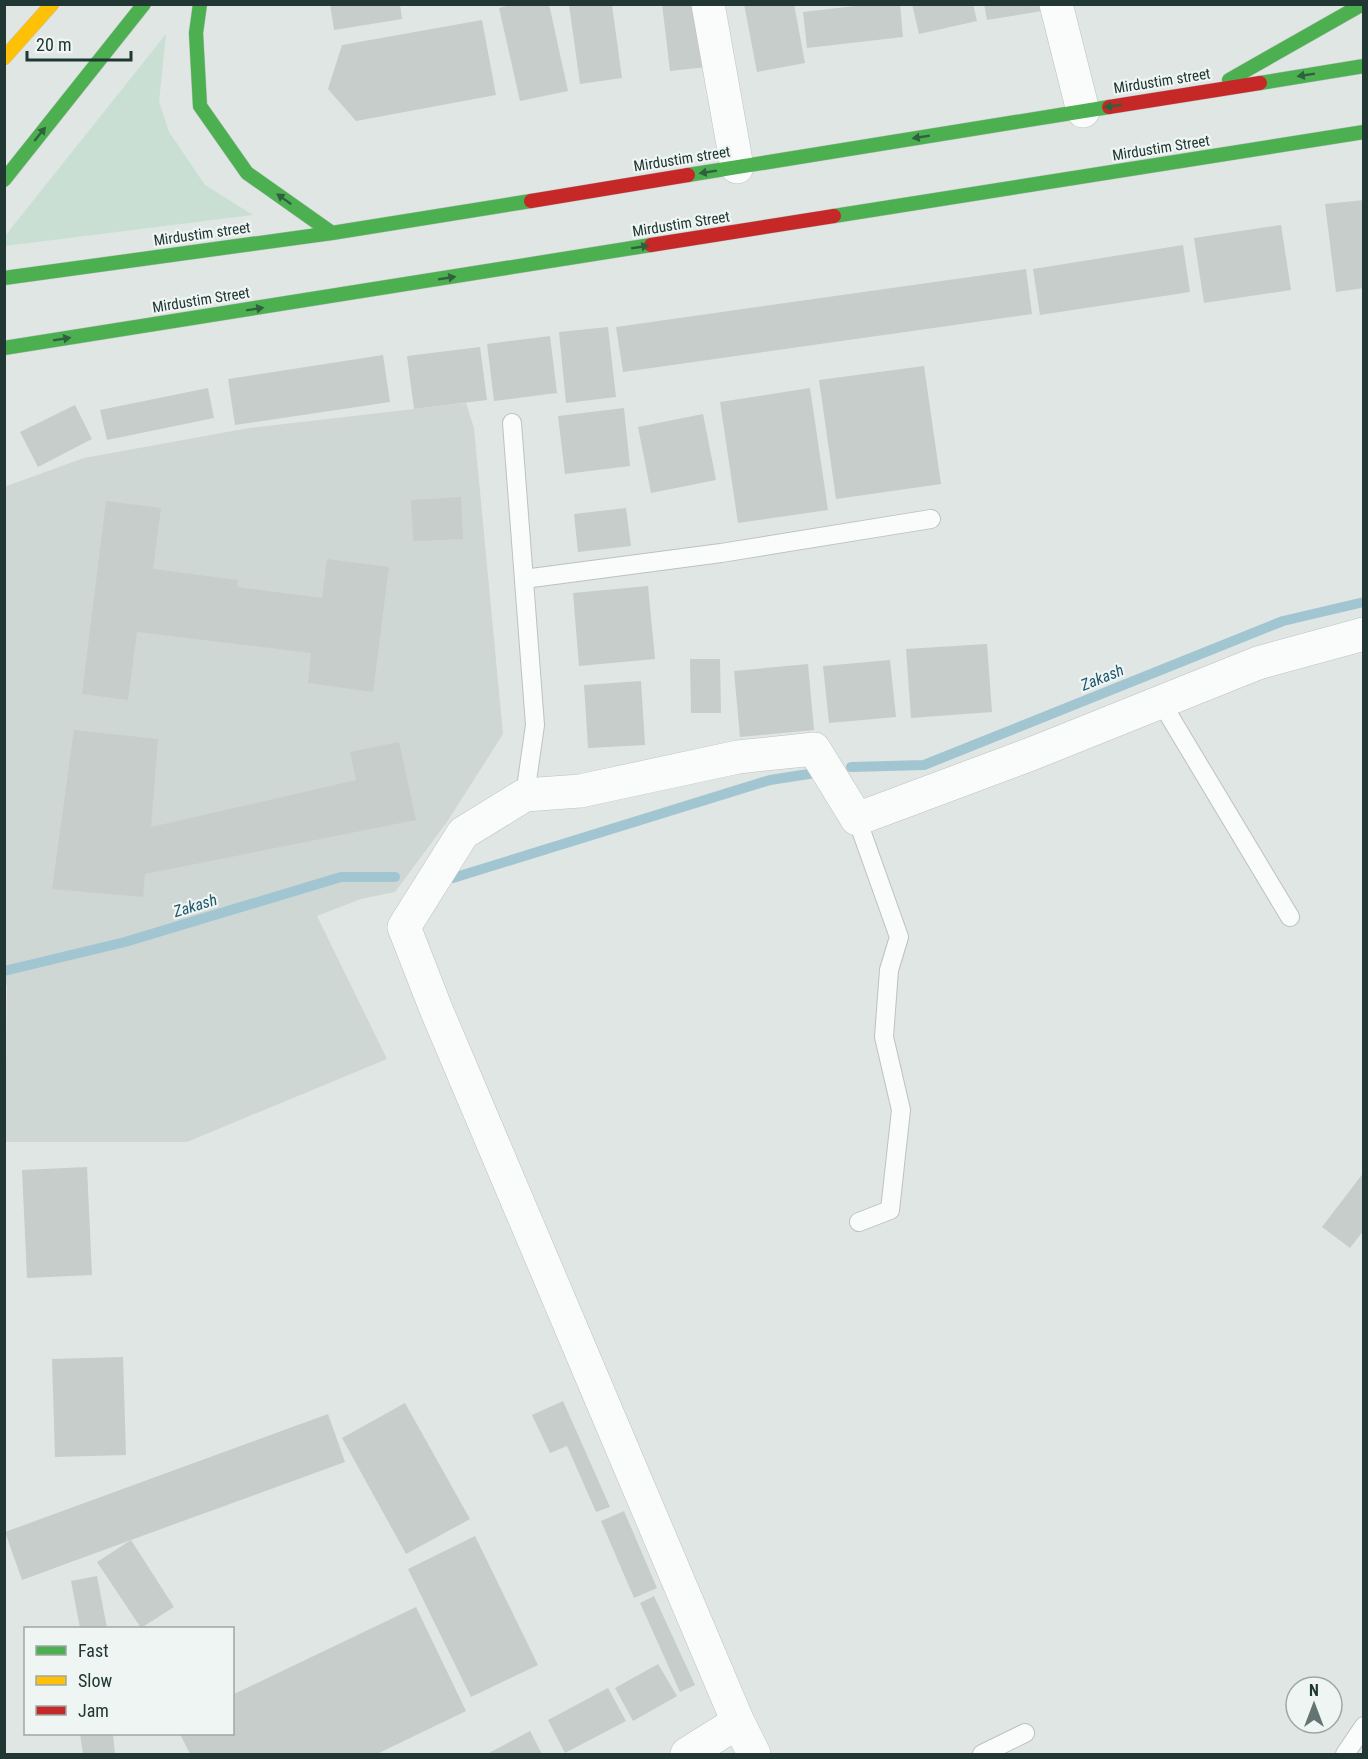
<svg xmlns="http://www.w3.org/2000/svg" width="1368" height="1759" font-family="'Roboto Condensed',sans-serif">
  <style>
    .built { fill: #ced7d4 }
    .green { fill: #c9dfd3 }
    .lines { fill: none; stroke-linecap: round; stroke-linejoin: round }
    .stream { stroke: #a2c5d2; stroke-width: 10 }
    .building { fill: #c7cdcb }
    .lane-casing { stroke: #bdc2c1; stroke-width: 20 }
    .street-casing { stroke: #bdc2c1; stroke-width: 34 }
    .fast-casing { stroke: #bbc3c1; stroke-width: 15 }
    .slow-casing { stroke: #bbc3c1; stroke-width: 15 }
    .jam-casing { stroke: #bbc3c1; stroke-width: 15 }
    .lane { stroke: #fafbfb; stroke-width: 18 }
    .street { stroke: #fafbfb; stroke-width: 33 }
    .fast { stroke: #4caf50; stroke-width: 14 }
    .slow { stroke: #ffc107; stroke-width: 14 }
    .jam { stroke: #c62828; stroke-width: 14 }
    .oneway { fill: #2f613e }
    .labels { text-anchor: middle; stroke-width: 4.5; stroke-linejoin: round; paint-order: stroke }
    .street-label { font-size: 15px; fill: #203734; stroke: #eef5f3 }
    .water-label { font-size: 16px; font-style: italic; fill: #1f566e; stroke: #eef5f3 }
  </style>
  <rect width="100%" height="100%" fill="#e0e6e4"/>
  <!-- built -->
  <path class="built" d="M466 403 474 428 503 734 447 822 395 892 361 899 317 916 387 1059 187 1142H5L7 985H4V487L84 458 249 428Z"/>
  <!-- green -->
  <path class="green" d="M166 34 159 102 169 132 205 185 253 215 5 246V236Z"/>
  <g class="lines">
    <!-- stream -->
    <path class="stream" d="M851 767 924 765 1283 621 1364 602
      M453 878 770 780 815 773
      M4 971 125 942 341 877H395"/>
  </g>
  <!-- building -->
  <path class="building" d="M330 4H400L402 19 334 30Z
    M514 4H549L568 91 520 101 499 8Z
    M662 4H700L707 67 670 71Z
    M744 4H794L805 63 757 72Z
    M872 4H900L903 37 807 48 803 12Z
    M912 4H973L977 21 919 34Z
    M984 4H1054V9L987 20Z
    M569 5H612L622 78 580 84Z
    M482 20 496 95 356 121 328 89 342 45Z
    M1364 200V288L1336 292 1325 204Z
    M1281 225 1291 290 1204 303 1194 238Z
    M1183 245 1190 292 1040 315 1033 269Z
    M1026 269 1032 314 623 372 616 327Z
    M608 327 616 397 566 403 559 332Z
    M550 336 557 393 494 401 487 344Z
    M480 347 487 400 414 409 407 356Z
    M383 355 390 402 235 425 228 379Z
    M924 366 941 484 836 499 819 380Z
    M208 388 214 418 107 440 100 410Z
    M810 388 828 510 738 523 720 402Z
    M75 405 92 439 38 467 20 432Z
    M624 408 630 466 565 474 558 416Z
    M703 414 716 480 651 493 638 427Z
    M461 497 463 539 413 541 411 500Z
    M106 501 161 508 153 569 238 580 237 587 322 598 327 559 389 567 373 692 308 683 311 653 137 632 128 700 82 694Z
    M626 508 631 546 578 552 574 514Z
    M648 586 655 659 579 666 573 593Z
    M987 644 992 712 911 718 906 649Z
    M690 659H720L721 713H691Z
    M890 660 896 717 829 723 823 666Z
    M808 664 814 730 740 737 734 671Z
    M641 681 645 745 588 748 584 685Z
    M74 730 158 739 151 827 356 780 350 752 399 742 416 820 145 874 143 897 52 889Z
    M87 1167 92 1275 27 1278 22 1170Z
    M1364 1172V1230L1350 1248 1322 1227Z
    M123 1357 126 1455 55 1457 52 1359Z
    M563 1401 610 1507 596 1512 567 1446 550 1453 532 1415Z
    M405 1403 470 1519 406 1554 342 1438Z
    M328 1414 345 1462 131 1540 174 1607 141 1628 97 1562 131 1540 22 1580 5 1532Z
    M624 1511 657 1588 634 1598 601 1521Z
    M475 1536 538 1665 471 1697 408 1569Z
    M97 1576 107 1628H80L71 1581Z
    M654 1596 695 1685 680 1692 640 1603Z
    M416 1607 466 1711 377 1754H190L180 1734H232V1695Z
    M658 1664 677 1696 633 1721 615 1688Z
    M608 1688 626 1721 565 1753 548 1720Z
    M530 1731 542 1754H487Z
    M80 1734H113L115 1754H83Z"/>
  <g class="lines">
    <defs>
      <path id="lane" d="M512 423 535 725 525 795
        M524 579 721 553 931 519
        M1161 702 1290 917
        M857 819 899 937 889 970 884 1037 901 1110 890 1210 859 1222
        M982 1754 1025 1733
        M1345 1754 1364 1726"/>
      <path id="street" d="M708 4 737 167
        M1056 4 1083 111
        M687 1754 738 1722
        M754 1754 738 1722 436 1009 404 927 463 833 525 795 580 791 738 757 814 749 857 819 1031 754 1258 663 1364 634"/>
      <path id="fast" d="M200 4 196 33 200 106 247 173 332 233
        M1229 80 1363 4
        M1260 83 1364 66
        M688 175 1109 107
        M4 180 144 4
        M834 216 1364 132
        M4 278 332 233 531 201
        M4 348 651 245"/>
      <path id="slow" d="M4 58 52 4"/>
      <path id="jam" d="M1109 107 1260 83
        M531 201 688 175
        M651 245 834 216"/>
    </defs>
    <!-- lane casing -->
    <use href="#lane" class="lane-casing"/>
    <!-- street casing -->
    <use href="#street" class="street-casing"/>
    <!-- fast casing -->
    <use href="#fast" class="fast-casing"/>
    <!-- slow casing -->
    <use href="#slow" class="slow-casing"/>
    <!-- jam casing -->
    <use href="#jam" class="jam-casing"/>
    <!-- lane -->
    <use href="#lane" class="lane"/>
    <!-- street -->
    <use href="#street" class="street"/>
    <!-- fast -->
    <use href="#fast" class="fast"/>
    <!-- slow -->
    <use href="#slow" class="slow"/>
    <!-- jam -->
    <use href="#jam" class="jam"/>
  </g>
  <!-- one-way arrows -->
  <defs><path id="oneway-solid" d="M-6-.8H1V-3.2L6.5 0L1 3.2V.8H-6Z" transform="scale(1.5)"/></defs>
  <g class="oneway">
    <use href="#oneway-solid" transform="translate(1306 75) rotate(171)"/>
    <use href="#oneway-solid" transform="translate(1113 106) rotate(171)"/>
    <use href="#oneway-solid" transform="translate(40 134) rotate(-51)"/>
    <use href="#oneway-solid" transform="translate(921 137) rotate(171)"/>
    <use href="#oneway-solid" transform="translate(708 172) rotate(171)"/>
    <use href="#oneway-solid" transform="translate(284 199) rotate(-144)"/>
    <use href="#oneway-solid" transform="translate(640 247) rotate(-9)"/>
    <use href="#oneway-solid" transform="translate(447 278) rotate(-9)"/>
    <use href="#oneway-solid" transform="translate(255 309) rotate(-9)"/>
    <use href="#oneway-solid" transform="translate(62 339) rotate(-9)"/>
  </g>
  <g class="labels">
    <!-- street labels -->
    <g class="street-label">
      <text transform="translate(1162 81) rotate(-9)" y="5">Mirdustim street</text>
      <text transform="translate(1161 148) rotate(-9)" y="5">Mirdustim Street</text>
      <text transform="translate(682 159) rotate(-9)" y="5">Mirdustim street</text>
      <text transform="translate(681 224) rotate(-9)" y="5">Mirdustim Street</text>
      <text transform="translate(202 234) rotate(-8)" y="5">Mirdustim street</text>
      <text transform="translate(201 300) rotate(-9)" y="5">Mirdustim Street</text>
    </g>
    <!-- water labels -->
    <g class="water-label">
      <text transform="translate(1102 677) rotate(-22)" y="6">Zakash</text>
      <text transform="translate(195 905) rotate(-17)" y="6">Zakash</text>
    </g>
  </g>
  <!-- border -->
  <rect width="1368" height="1759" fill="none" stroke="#203734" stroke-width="12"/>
  <!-- legend -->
  <rect x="24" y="1627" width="210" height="108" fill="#eef5f3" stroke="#9ca9a7" stroke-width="1.5"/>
  <rect x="36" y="1646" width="30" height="9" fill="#4caf50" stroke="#9ca9a7" stroke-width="1.5"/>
  <text x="78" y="1657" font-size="18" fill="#203734">Fast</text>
  <rect x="36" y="1676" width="30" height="9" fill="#ffc107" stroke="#9ca9a7" stroke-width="1.5"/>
  <text x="78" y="1687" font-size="18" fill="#203734">Slow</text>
  <rect x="36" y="1706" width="30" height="9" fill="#c62828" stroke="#9ca9a7" stroke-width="1.5"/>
  <text x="78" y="1717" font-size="18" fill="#203734">Jam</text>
  <!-- north arrow -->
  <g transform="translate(1314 1705)"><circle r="28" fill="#eef5f3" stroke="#9ca9a7" stroke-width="1.5"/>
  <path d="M0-4.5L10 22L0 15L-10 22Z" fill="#637472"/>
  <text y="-9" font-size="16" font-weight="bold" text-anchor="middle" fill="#203734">N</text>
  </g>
  <!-- scale -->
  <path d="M27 51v9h104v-9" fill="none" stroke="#203734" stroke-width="3"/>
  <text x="36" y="51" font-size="18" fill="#203734" stroke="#eef5f3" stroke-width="4.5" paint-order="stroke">20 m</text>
</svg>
